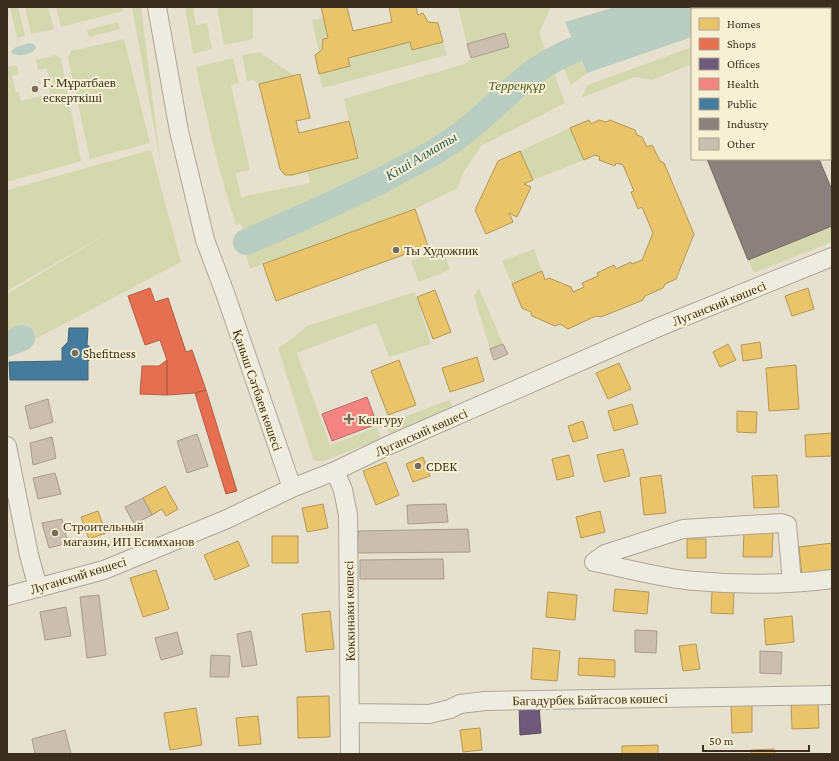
<svg xmlns="http://www.w3.org/2000/svg" width="839" height="761" font-family="'Crimson Pro',serif">
  <style>
    .green { fill: #d4d8af }
    .water { fill: #b9cdc2 }
    .homes { fill: #e9c46a; stroke: #b59753 }
    .shops { fill: #e76f51; stroke: #b45c42 }
    .offices { fill: #6d597a; stroke: #5e4c5e }
    .health { fill: #f28482; stroke: #bb6a64 }
    .public { fill: #457b9d; stroke: #426477 }
    .industry { fill: #8a817c; stroke: #736860 }
    .lines { fill: none; stroke-linecap: round; stroke-linejoin: round }
    .river { stroke: #b9cdc2; stroke-width: 26 }
    .building { fill: #cabfaf; stroke: #a79c8d }
    .minor-casing { stroke: #aca697; stroke-width: 20 }
    .minor { stroke: #eeebe0; stroke-width: 18 }
    .poi-dot { fill: #786d5c; stroke: #f8f0d4; stroke-width: 1.5 }
    .labels { text-anchor: middle; stroke-width: 4; stroke-linejoin: round; paint-order: stroke }
    .poi-label { font-size: 13px; fill: #3c2e1e; stroke: #f8f0d4; text-anchor: start }
    .park-label { font-size: 13px; font-style: italic; fill: #495a23; stroke: #f8f0d4 }
    .street-label { font-size: 13px; fill: #3c2e1e; stroke: #f8f0d4 }
    .water-label { font-size: 14px; font-style: italic; fill: #2c5d5d; stroke: #f8f0d4 }
  </style>
  <rect width="100%" height="100%" fill="#e6e1ce"/>
  <!-- green -->
  <path class="green" d="M10 7H18L25 36 17 38Z
    M25 7H48L54 29 31 34Z
    M56 7H122L123 11 61 27Z
    M132 7H141L161 166Z
    M185 7H193L196 25 207 23 212 49 193 54Z
    M217 7H253V39L224 45Z
    M458 7H551L539 33 565 103 481 146 463 173 458 188 415 209 250 269 244 249 252 245 240 223 236 225C219 173 207 120 196 67L233 58 239 83 231 85 250 170 236 173 241 197 310 183 307 171 358 158 344 99 465 64C477 52 496 55 509 45L505 33 467 44Z
    M323 18 328 38 319 53 312 20Z
    M118 22 120 29 89 37 87 30Z
    M124 39 150 143 90 159 68 58 71 51Z
    M410 42 412 50 443 42 447 55 323 88 319 74 348 58Z
    M692 47V64L652 80 634 77 581 98 588 85Z
    M259 52 294 75 259 84 254 80 247 81 242 55Z
    M56 55 61 59 81 161 7 182V67L17 65 19 74 12 76 16 92H19L21 101 50 94 48 85 50 84 47 68 38 70 36 60Z
    M579 57 587 73 571 85 562 64Z
    M570 128 584 160 533 180 520 151Z
    M151 150 181 262 7 354V294L113 230 7 291V190Z
    M832 226V242L754 273 748 260Z
    M443 249 450 270 419 282 411 261Z
    M534 249 542 271 512 284 502 261Z
    M479 288 503 344 490 349 474 296Z
    M415 292 431 344 389 357 376 323 297 353 330 445 377 427 381 439 323 461H317L313 459 278 348 292 339 307 326Z
    M449 400 455 410 390 436 386 424Z"/>
  <!-- water -->
  <path class="water" d="M615 7H737V9H692V37L587 73 565 22Z
    M30 43 34 44 36 48C31 55 17 58 11 52L16 47Z"/>
  <!-- homes -->
  <path class="homes" d="M321 7H347L353 31 392 22 389 7H416L418 15 423 13 428 22 438 23 443 42 412 50 410 42 348 58 350 66 319 74 315 55 322 50 323 39 328 38Z
    M300 74 310 118 296 121 299 133 349 121 358 158 292 175H285L280 169 259 84Z
    M589 120 591 124 599 120 606 122 610 120 635 130 637 135 642 137 647 147 652 145 660 161 664 163 694 234 676 279 665 284 663 288 645 296 643 300 601 317 596 316 568 329 560 324 555 326 532 316 531 312 522 308 512 284 542 271 545 280 549 278 571 287 573 292 584 287 582 283 598 276 597 273 614 265 616 269 631 262 632 264 642 260 653 233 642 207 638 209 631 192 634 191 623 165 616 163 615 166 599 160 600 157 595 155 584 160 570 128Z
    M520 151 533 180 524 184 531 187 517 217 509 213 513 222 486 234 475 210 498 161Z
    M415 209 428 246 276 301 263 264Z
    M808 288 814 309 792 316 785 296Z
    M435 290 451 332 433 339 417 297Z
    M760 342 762 358 743 361 741 345Z
    M728 344 736 360 720 367 713 352Z
    M477 357 484 381 450 392 442 368Z
    M399 360 416 405 388 415 371 371Z
    M619 363 631 389 608 399 596 373Z
    M796 365 799 409 769 411 766 368Z
    M632 404 638 424 614 431 608 411Z
    M737 411 757 412 756 433 737 432Z
    M583 421 588 438 573 442 568 426Z
    M832 433V456L806 457 805 435Z
    M623 449 630 476 604 482 597 455Z
    M569 455 574 476 557 480 552 459Z
    M423 457 430 476 413 482 406 464Z
    M386 462 399 495 376 505 363 471Z
    M661 475 666 513 644 515 640 478Z
    M777 475 779 507 754 508 752 476Z
    M165 486 178 509 166 516 162 509 152 515 143 498Z
    M323 504 328 528 307 532 302 508Z
    M98 511 106 533 89 539 81 517Z
    M600 511 605 532 581 538 576 517Z
    M744 532H773L772 557H743Z
    M272 536H298V563H272Z
    M687 539H706V558H687Z
    M238 541 249 566 215 580 204 555Z
    M832 543V573L802 576 799 547Z
    M156 570 169 609 143 617 130 578Z
    M615 589 649 592 647 614 613 611Z
    M712 591 734 592 733 614 711 613Z
    M548 592 577 595 575 620 546 617Z
    M330 611 334 649 306 652 302 614Z
    M792 616 794 642 766 645 764 619Z
    M696 644 700 669 683 671 679 646Z
    M533 648 560 651 557 681 531 679Z
    M579 658 615 660V677L578 675Z
    M329 696 330 737 298 738 297 697Z
    M818 701 819 728 792 729 791 702Z
    M731 705H752V732L732 733Z
    M196 708 202 745 170 750 164 713Z
    M258 716 261 744 239 746 236 718Z
    M480 728 482 750 463 752 460 730Z
    M658 745V754H622V746Z
    M774 749 775 754H751V750Z"/>
  <!-- shops -->
  <path class="shops" d="M150 288 155 302 168 298 186 352 192 350 206 390 195 393 167 395V360L160 340 145 345 128 296Z
    M167 360V395L140 394 142 366H159Z
    M206 390 237 491 226 494 195 393Z"/>
  <!-- offices -->
  <path class="offices" d="M539 705 541 733 520 735 519 706Z"/>
  <!-- health -->
  <path class="health" d="M367 397 377 424 332 441 322 414Z"/>
  <!-- public -->
  <path class="public" d="M69 328H88L87 345 92 348V358L88 361V380H10L9 362 62 361V348L68 342Z"/>
  <!-- industry -->
  <path class="industry" d="M832 82V109L830 110V83Z
    M830 114 832 119 831 157 830 155Z
    M707 159H819L832 190V226L748 260Z"/>
  <g class="lines">
    <!-- river -->
    <path class="river" d="M246 242C293 222 340 201 386 178 406 167 426 158 444 146 473 128 495 104 521 82 546 60 577 47 609 37
      M7 344 22 338"/>
  </g>
  <!-- building -->
  <path class="building" d="M505 33 509 47 471 58 467 44Z
    M503 344 508 354 494 360 490 349Z
    M48 399 53 422 30 429 25 406Z
    M197 434 208 466 187 473 177 441Z
    M52 437 56 458 33 465 30 443Z
    M55 473 61 494 38 499 33 478Z
    M143 498 152 515 134 524 125 507Z
    M446 504 448 522 408 524 407 505Z
    M62 519 68 543 49 548 42 523Z
    M468 529 470 552 357 553 358 531Z
    M443 559 444 579H360V560Z
    M99 595 106 655 87 658 80 597Z
    M66 607 71 636 45 640 40 612Z
    M635 630 657 631 656 653 635 652Z
    M251 631 257 665 242 667 237 634Z
    M177 632 183 654 161 660 155 638Z
    M760 651 782 652 781 674 760 673Z
    M211 655 230 656 229 677H210Z
    M65 730 71 754H35L32 739Z"/>
  <g class="lines">
    <defs>
      <path id="minor" d="M157 7 179 131 205 240 225 293 292 488
        M7 446 29 555 38 588
        M335 471 343 490 348 515 350 754
        M792 583 787 525 781 523 683 529 605 554 594 562C625 568 664 579 695 581 740 585 787 585 832 579
        M7 596 104 570 227 519 292 488 335 471 387 446 659 327 832 257
        M350 713 429 714 450 709 460 704 485 701 832 695"/>
    </defs>
    <!-- minor casing -->
    <use href="#minor" class="minor-casing"/>
    <!-- minor -->
    <use href="#minor" class="minor"/>
  </g>
  <!-- markers -->
  <g class="poi-dot">
    <circle cx="35" cy="89" r="4"/>
    <circle cx="396" cy="250" r="4"/>
    <circle cx="75" cy="353" r="4"/>
    <path d="M347 413h4v4h4v4h-4v4h-4v-4h-4v-4h4z"/>
    <circle cx="418" cy="466" r="4"/>
    <circle cx="55" cy="533" r="4"/>
  </g>
  <g class="labels">
    <!-- poi labels -->
    <g class="poi-label">
      <text x="43" y="87">Г. Мұратбаев<tspan x="43" dy="15">ескерткіші</tspan></text>
      <text x="404" y="255">Ты Художник</text>
      <text x="83" y="358">Shefitness</text>
      <text x="358" y="424">Кенгуру</text>
      <text x="426" y="471">CDEK</text>
      <text x="63" y="531">Строительный<tspan x="63" dy="15">магазин, ИП Есимханов</tspan></text>
    </g>
    <!-- park labels -->
    <g class="park-label">
      <text x="517" y="90">Терреңқұр</text>
    </g>
    <!-- street labels -->
    <g class="street-label">
      <text transform="translate(719 303) rotate(-22)" y="5">Луганский көшесі</text>
      <text transform="translate(258 390) rotate(71)" y="5">Қаныш Сәтбаев көшесі</text>
      <text transform="translate(421 432) rotate(-24)" y="5">Луганский көшесі</text>
      <text transform="translate(78 575) rotate(-17)" y="5">Луганский көшесі</text>
      <text transform="translate(349 611) rotate(-91)" y="5">Коккинаки көшесі</text>
      <text transform="translate(590 699) rotate(-1)" y="5">Багадурбек Байтасов көшесі</text>
    </g>
    <!-- water labels -->
    <g class="water-label">
      <text transform="translate(421 156) rotate(-31)" y="5">Кіші Алматы</text>
    </g>
  </g>
  <!-- border -->
  <rect width="839" height="761" fill="none" stroke="#3c2e1e" stroke-width="16"/>
  <!-- legend -->
  <rect x="691" y="8" width="140" height="152" fill="#f8f0d4" stroke="#ada28b"/>
  <rect x="699" y="18" width="20" height="12" fill="#e9c46a" stroke="#ada28b"/>
  <text x="727" y="28" font-size="12" fill="#3c2e1e">Homes</text>
  <rect x="699" y="38" width="20" height="12" fill="#e76f51" stroke="#ada28b"/>
  <text x="727" y="48" font-size="12" fill="#3c2e1e">Shops</text>
  <rect x="699" y="58" width="20" height="12" fill="#6d597a" stroke="#ada28b"/>
  <text x="727" y="68" font-size="12" fill="#3c2e1e">Offices</text>
  <rect x="699" y="78" width="20" height="12" fill="#f28482" stroke="#ada28b"/>
  <text x="727" y="88" font-size="12" fill="#3c2e1e">Health</text>
  <rect x="699" y="98" width="20" height="12" fill="#457b9d" stroke="#ada28b"/>
  <text x="727" y="108" font-size="12" fill="#3c2e1e">Public</text>
  <rect x="699" y="118" width="20" height="12" fill="#8a817c" stroke="#ada28b"/>
  <text x="727" y="128" font-size="12" fill="#3c2e1e">Industry</text>
  <rect x="699" y="138" width="20" height="12" fill="#cabfaf" stroke="#ada28b"/>
  <text x="727" y="148" font-size="12" fill="#3c2e1e">Other</text>
  <!-- scale -->
  <path d="M703 745v6h106v-6" fill="none" stroke="#3c2e1e" stroke-width="2"/>
  <text x="709" y="745" font-size="12" fill="#3c2e1e" stroke="#f8f0d4" stroke-width="3" paint-order="stroke">50 m</text>
</svg>
